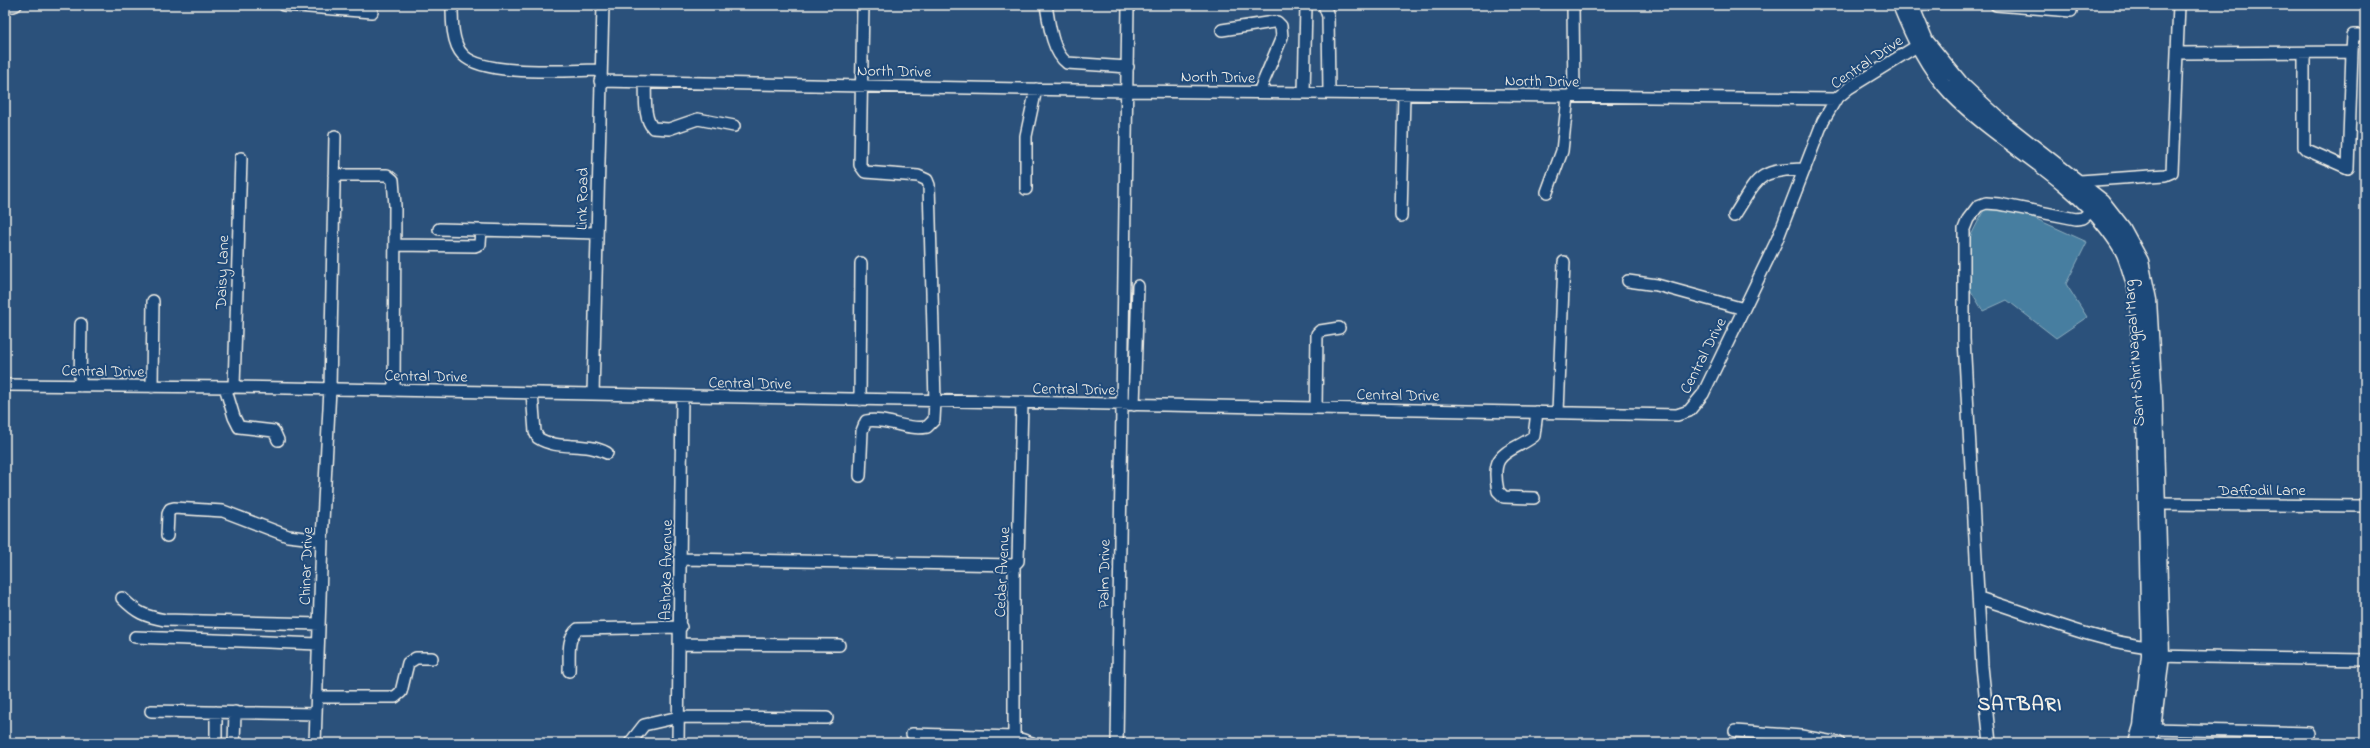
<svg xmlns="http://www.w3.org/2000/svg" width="2370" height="748" font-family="'Indie Flower',sans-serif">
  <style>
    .water { fill: #467ea0; stroke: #8cacbd }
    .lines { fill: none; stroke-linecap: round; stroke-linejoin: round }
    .minor-casing { stroke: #f4f1e8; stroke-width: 14 }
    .major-casing { stroke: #f4f1e8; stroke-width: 17 }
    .minor { stroke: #1f4a7a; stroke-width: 11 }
    .major { stroke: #1f4a7a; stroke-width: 14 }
    .labels { text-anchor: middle; stroke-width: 4; stroke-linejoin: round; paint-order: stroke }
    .street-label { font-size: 16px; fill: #f4f1e8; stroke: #1f4a7a }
    .district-label { font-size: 20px; font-weight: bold; letter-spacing: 1px; fill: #f4f1e8; stroke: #1f4a7a }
  </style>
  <rect width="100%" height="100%" fill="#2b517b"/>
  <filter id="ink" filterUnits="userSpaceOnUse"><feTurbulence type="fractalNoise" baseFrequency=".025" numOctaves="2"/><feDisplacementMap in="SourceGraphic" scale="8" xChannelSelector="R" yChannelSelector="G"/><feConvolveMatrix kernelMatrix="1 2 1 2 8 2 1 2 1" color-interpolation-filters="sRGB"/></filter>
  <g filter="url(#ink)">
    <!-- water -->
    <path class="water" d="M1990 198 2087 242 2066 284 2087 317 2056 338 2007 300 1983 311 1971 291 1962 253Z"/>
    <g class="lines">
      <defs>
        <path id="minor" d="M283 5 372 12
          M452 5C452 20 452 44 463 55 484 77 570 70 601 70
          M1046 5C1049 23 1052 52 1067 63L1128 67
          M1324 5 1328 16 1329 93
          M1573 5 1574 96
          M1996 5 2071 11
          M13 6 16 5
          M1912 6 1927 5
          M1222 30 1273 22H1277L1281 26 1282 37 1259 92
          M2179 53 2352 52 2353 35H2365
          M2304 53V147L2307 150 2348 168 2352 52
          M600 81 1127 91 1836 99
          M645 82C646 96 643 118 653 128L669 129 698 119 734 126
          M1304 93 1306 5
          M334 175H387L393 180 395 206 394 391
          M2080 181 2165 175 2172 172 2179 5
          M1026 189V136L1036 89
          M1547 192 1562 151 1568 96
          M1401 216 1404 94
          M1734 216C1759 177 1756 170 1805 169
          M439 229 597 233
          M395 245 475 246 480 244 481 230
          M1628 281 1657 285 1744 309
          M5 385 234 387 1677 415 1689 411 1703 394 1777 240 1823 121 1836 99 1849 88 1925 41
          M80 386 81 324
          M152 387 153 301
          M225 387 234 417 239 427 274 431 278 440
          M234 387 241 158
          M532 393 535 432 538 438C558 451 585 441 607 453
          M593 394 603 5
          M860 400 861 263
          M1134 405 1138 286
          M1316 408 1317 334 1320 331 1339 328
          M1558 412 1564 262
          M860 476 862 431 866 421C886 417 906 431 927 427L934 420 935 401 929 185 927 180 918 176 865 172 860 165 863 5
          M1534 498 1504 497 1498 491C1489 449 1510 454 1534 436L1537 412
          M2159 504 2365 506
          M167 536 168 514 170 509 174 508 223 511 288 536 322 540
          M682 559 1014 565
          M122 598C137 613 144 616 165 620L319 624
          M1979 598C2036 615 2089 640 2149 647
          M135 637 318 644
          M680 644 839 645
          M2155 656 2365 660
          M569 671C570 657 566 638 578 629L681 627
          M316 697H395L401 692 408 663 416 658H432
          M151 711 316 714
          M2153 729 2309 733
          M1735 731 1801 736 1839 743
          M912 734 1014 737 1032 743
          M216 743V712
          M234 743 235 712
          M315 743 322 540 330 389 335 136
          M630 743 644 725 679 717 827 718
          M678 743 682 397
          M1014 743V565L1018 561 1022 403
          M1117 743 1128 5
          M1990 743 1982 666 1964 339V229L1968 219 1978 206 1986 203 1999 204 2076 219 2083 218 2097 206"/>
        <path id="major" d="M1900 5C1913 37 1927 68 1952 94 2000 143 2065 173 2107 228 2113 236 2120 245 2124 254 2129 266 2132 279 2136 291L2144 416 2149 655 2141 726 2136 743
          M1911 5 1926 41 1963 86 2003 123 2102 201 2123 228 2141 261 2149 300 2155 401 2162 656 2153 729 2148 743"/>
      </defs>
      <!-- minor casing -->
      <use href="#minor" class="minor-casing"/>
      <!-- major casing -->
      <use href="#major" class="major-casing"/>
      <!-- minor -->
      <use href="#minor" class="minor"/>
      <!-- major -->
      <use href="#major" class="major"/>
    </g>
  </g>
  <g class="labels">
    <!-- street labels -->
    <g class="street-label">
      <text transform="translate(1866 61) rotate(-34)" y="6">Central Drive</text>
      <text transform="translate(894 70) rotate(1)" y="6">North Drive</text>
      <text transform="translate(1218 76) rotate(1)" y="6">North Drive</text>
      <text transform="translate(1542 80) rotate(1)" y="6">North Drive</text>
      <text transform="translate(581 199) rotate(-89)" y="6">Link Road</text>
      <text transform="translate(221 272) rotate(-88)" y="6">Daisy Lane</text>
      <text transform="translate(2133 353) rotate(-94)" y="6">Sant Shri Nagpal Marg</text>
      <text transform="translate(1702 355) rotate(-63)" y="6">Central Drive</text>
      <text transform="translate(103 370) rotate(1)" y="6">Central Drive</text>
      <text transform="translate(426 375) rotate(1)" y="6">Central Drive</text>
      <text transform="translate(750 382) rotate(1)" y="6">Central Drive</text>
      <text transform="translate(1074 388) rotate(1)" y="6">Central Drive</text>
      <text transform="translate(1398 394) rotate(1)" y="6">Central Drive</text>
      <text x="2262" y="495">Daffodil Lane</text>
      <text transform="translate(305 566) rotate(-88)" y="6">Chinar Drive</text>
      <text transform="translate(665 570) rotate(-89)" y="6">Ashoka Avenue</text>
      <text transform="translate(1001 572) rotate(-87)" y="6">Cedar Avenue</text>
      <text transform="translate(1103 574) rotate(-89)" y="6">Palm Drive</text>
    </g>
    <!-- district labels -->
    <g class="district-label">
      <text x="2020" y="710">SATBARI</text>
    </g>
  </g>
  <!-- margin -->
  <rect width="2370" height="748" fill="none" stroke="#1f4a7a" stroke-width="20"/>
  <rect x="10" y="10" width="2350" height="728" fill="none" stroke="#f4f1e8" stroke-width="1.5" filter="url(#ink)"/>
</svg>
